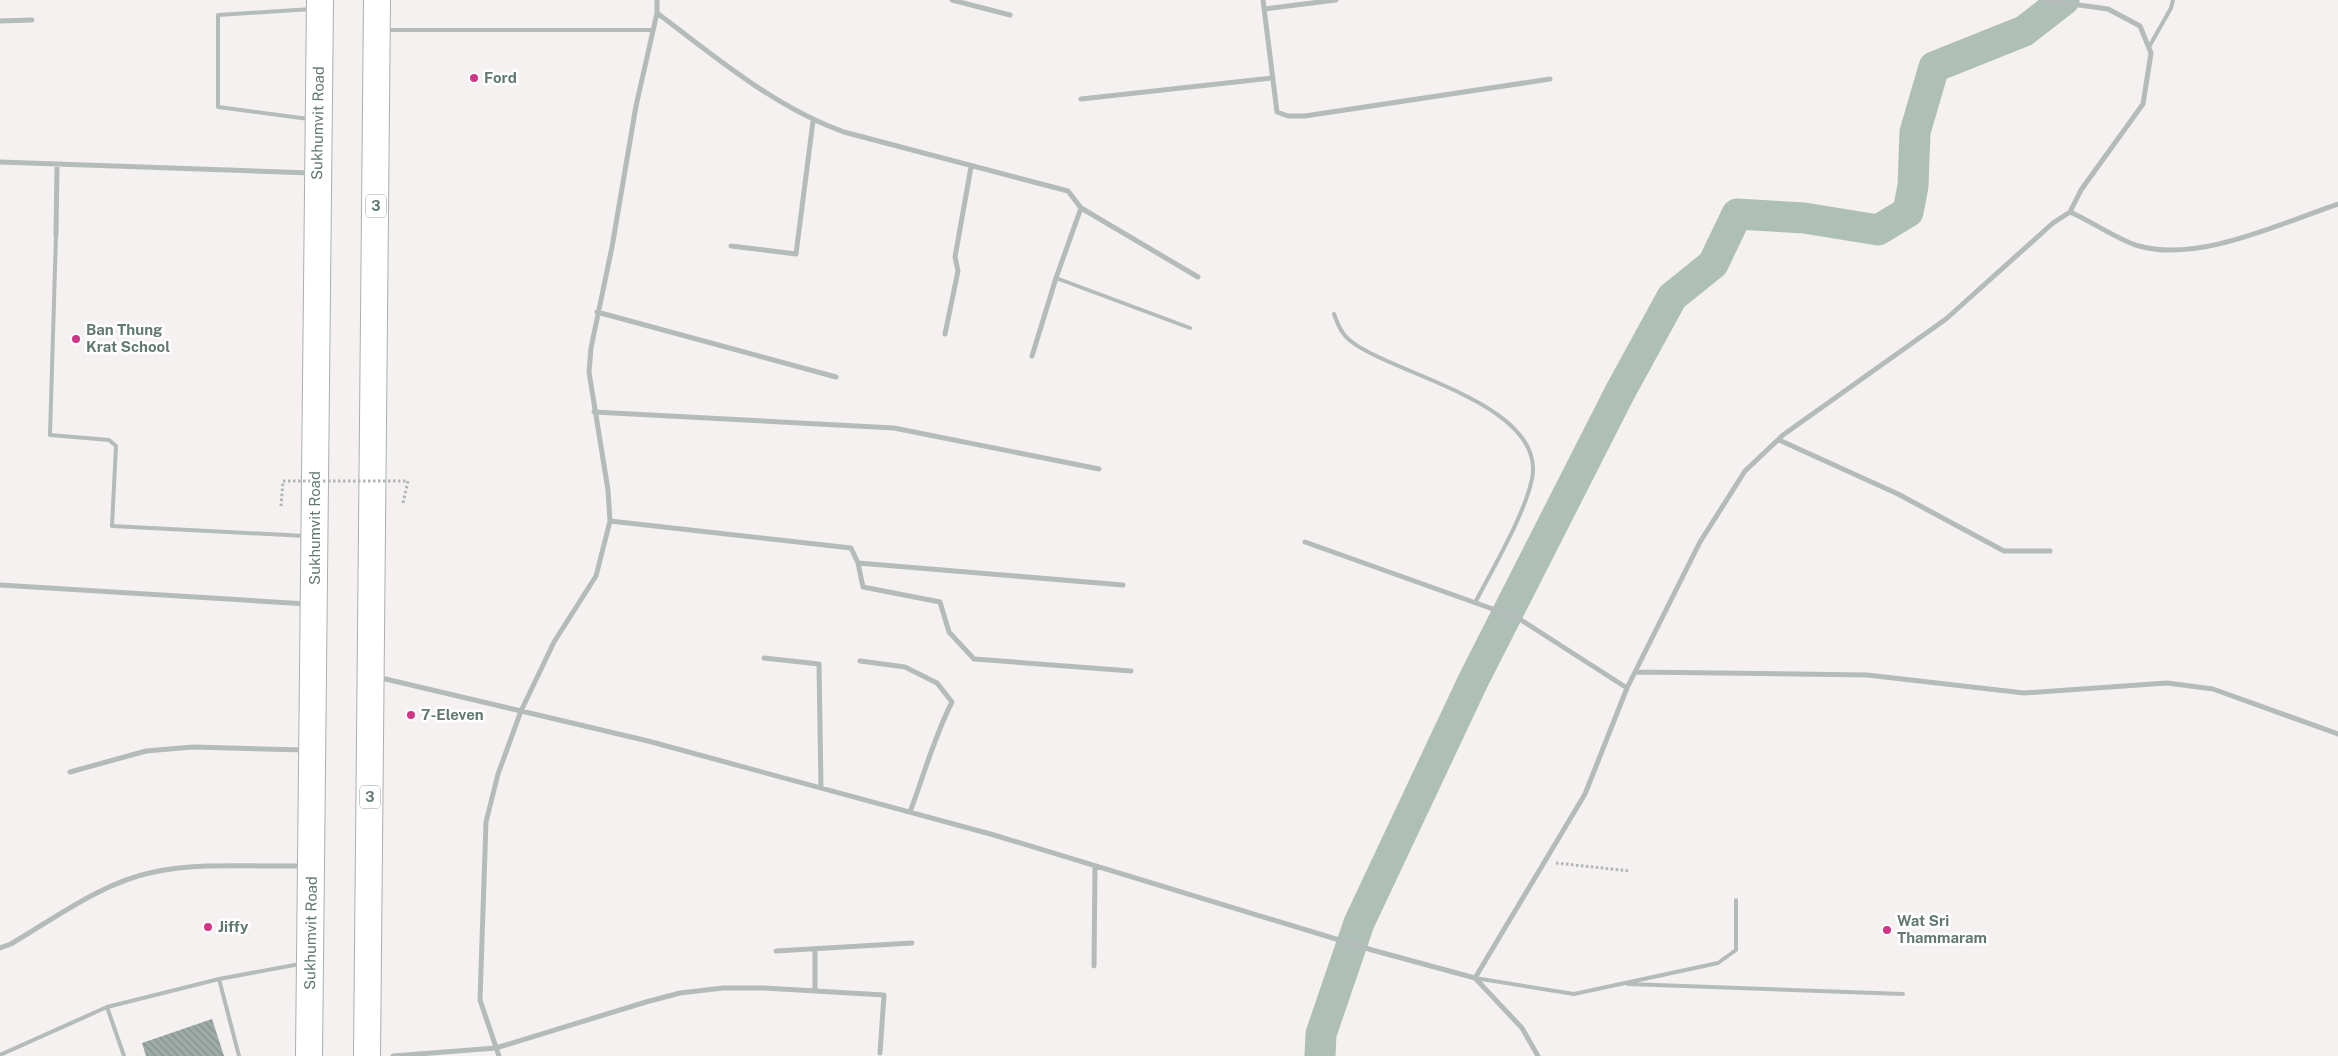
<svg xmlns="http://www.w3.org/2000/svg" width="2338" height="1056" font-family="'Public Sans',sans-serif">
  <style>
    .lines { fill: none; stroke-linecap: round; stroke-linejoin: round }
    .river { stroke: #aebfb7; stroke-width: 31 }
    .building { fill: url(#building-back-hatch) }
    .highway-casing { stroke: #a9b0ae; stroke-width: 28 }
    .path { stroke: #afb6b4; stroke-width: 3; stroke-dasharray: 2.5 2.5; stroke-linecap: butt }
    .lane { stroke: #b4bcba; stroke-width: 4 }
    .street { stroke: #b4bcba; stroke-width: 5 }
    .highway { stroke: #fff; stroke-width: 26 }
    .path-bridge { stroke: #afb6b4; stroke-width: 3; stroke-dasharray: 2.5 2.5; stroke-linecap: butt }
    .poi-dot { fill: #d03484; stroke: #fff; stroke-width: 2 }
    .labels { text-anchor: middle; stroke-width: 5; stroke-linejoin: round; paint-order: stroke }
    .shield { fill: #fff; stroke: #91a19c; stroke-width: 1 }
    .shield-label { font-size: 14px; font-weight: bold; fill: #627972 }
    .poi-label { font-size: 15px; font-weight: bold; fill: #627972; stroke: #fff; text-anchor: start }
    .street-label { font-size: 15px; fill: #627972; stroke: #fff }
  </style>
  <defs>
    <pattern id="building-back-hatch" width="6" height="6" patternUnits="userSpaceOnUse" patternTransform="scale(1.25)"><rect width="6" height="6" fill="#9eaba7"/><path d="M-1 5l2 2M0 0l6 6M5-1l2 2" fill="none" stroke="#84908c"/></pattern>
  </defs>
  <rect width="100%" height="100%" fill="#f4f1f0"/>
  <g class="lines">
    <!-- river -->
    <path class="river" d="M1320 1056 1321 1034 1359 923 1473 681 1620 392 1672 297 1713 264 1737 214 1804 218 1878 230 1908 212 1913 186 1915 132 1934 67 2024 31 2064 0"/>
  </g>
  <!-- building -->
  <path class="building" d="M212 1019 224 1056H146L142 1043Z"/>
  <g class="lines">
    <defs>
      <path id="highway" d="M309 1056 320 0
        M367 1056 377 0"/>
    </defs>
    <!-- highway casing -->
    <use href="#highway" class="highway-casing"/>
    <!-- path -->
    <path class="path" d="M403 503 408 481
      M281 506 283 481
      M1556 863 1630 871"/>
    <!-- lane -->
    <path class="lane" d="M387 30H652
      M2149 47 2171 8 2173 0
      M309 119 218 107V15L312 9
      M56 235 50 435 109 440 116 446 112 526 305 536
      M1056 278 1190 328
      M1334 314C1338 325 1342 335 1352 342 1395 375 1547 404 1532 479 1524 516 1493 568 1475 603
      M1475 978 1574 994 1718 963 1736 950V900
      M219 979 239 1056
      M1628 984 1903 994
      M107 1007 124 1056
      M0 1055 107 1007 219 979 300 964"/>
    <!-- street -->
    <path class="street" d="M952 0 1010 15
      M1263 0 1277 112 1288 116H1305L1550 79
      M1264 9 1336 0
      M657 13C716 57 774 107 844 132L1068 191 1081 208 1056 278 1032 356
      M0 21 32 20
      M1081 99 1273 78
      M0 162 310 173
      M1081 208 1198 277
      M2070 212C2091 221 2120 241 2139 246 2199 263 2281 223 2338 204
      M56 235 57 165
      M731 246 796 254 813 121
      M597 312 836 377
      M945 334 958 271 955 257 971 167
      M594 412 894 428 1099 469
      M1779 440 1898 494 2004 551H2050
      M610 521 851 548 858 563 863 587 940 602 949 632 974 659 1131 671
      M1305 542 1518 618 1627 688
      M858 563 1123 585
      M0 585 307 604
      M764 658 819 664 821 788
      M860 661 905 667 937 683 952 702C934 737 924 775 910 812
      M1636 672 1867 675 2024 693 2167 683 2213 689 2338 734
      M377 677 648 741 994 835 1372 950 1475 978 1522 1028 1538 1056
      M70 772 146 751 193 747 305 750
      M0 948 11 944C55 918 103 882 154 872 202 862 254 867 303 866
      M776 951 912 943
      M1094 966 1095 866
      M1475 978 1585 794 1627 688 1700 542 1745 471 1783 435 1946 319 2053 223 2070 212 2081 190 2143 104 2151 53 2140 26 2108 9 2043 0
      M815 991V949
      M393 1056 496 1048 646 1002 680 993 723 988H764L884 995 880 1053
      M499 1056 480 1000 486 822 498 774 521 711 554 642 596 576 610 521 608 490 589 372 591 348 612 247 636 106 657 13V0"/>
    <!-- highway -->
    <use href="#highway" class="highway"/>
    <!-- path-bridge -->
    <path class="path-bridge" d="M283 481H408"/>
  </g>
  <!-- markers -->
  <g class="poi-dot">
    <circle cx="474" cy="78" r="5"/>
    <circle cx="76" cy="339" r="5"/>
    <circle cx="411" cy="715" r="5"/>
    <circle cx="208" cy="927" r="5"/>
    <circle cx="1887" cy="930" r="5"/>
  </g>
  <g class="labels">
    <!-- shield labels -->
    <g class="shield">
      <rect x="366" y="194.5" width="20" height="23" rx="4"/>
      <rect x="360" y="785.5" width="20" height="23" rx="4"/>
    </g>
    <g class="shield-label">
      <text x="376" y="211">3</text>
      <text x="370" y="802">3</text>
    </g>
    <!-- poi labels -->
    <g class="poi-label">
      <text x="484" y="83">Ford</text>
      <text x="86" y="335">Ban Thung<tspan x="86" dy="17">Krat School</tspan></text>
      <text x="421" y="720">7-Eleven</text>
      <text x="1897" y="926">Wat Sri<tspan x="1897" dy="17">Thammaram</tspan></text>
      <text x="218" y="932">Jiffy</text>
    </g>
    <!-- street labels -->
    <g class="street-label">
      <text transform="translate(318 123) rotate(-89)" y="5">Sukhumvit Road</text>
      <text transform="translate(315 528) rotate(-90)" y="5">Sukhumvit Road</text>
      <text transform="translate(311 933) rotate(-89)" y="5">Sukhumvit Road</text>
    </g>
  </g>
</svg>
